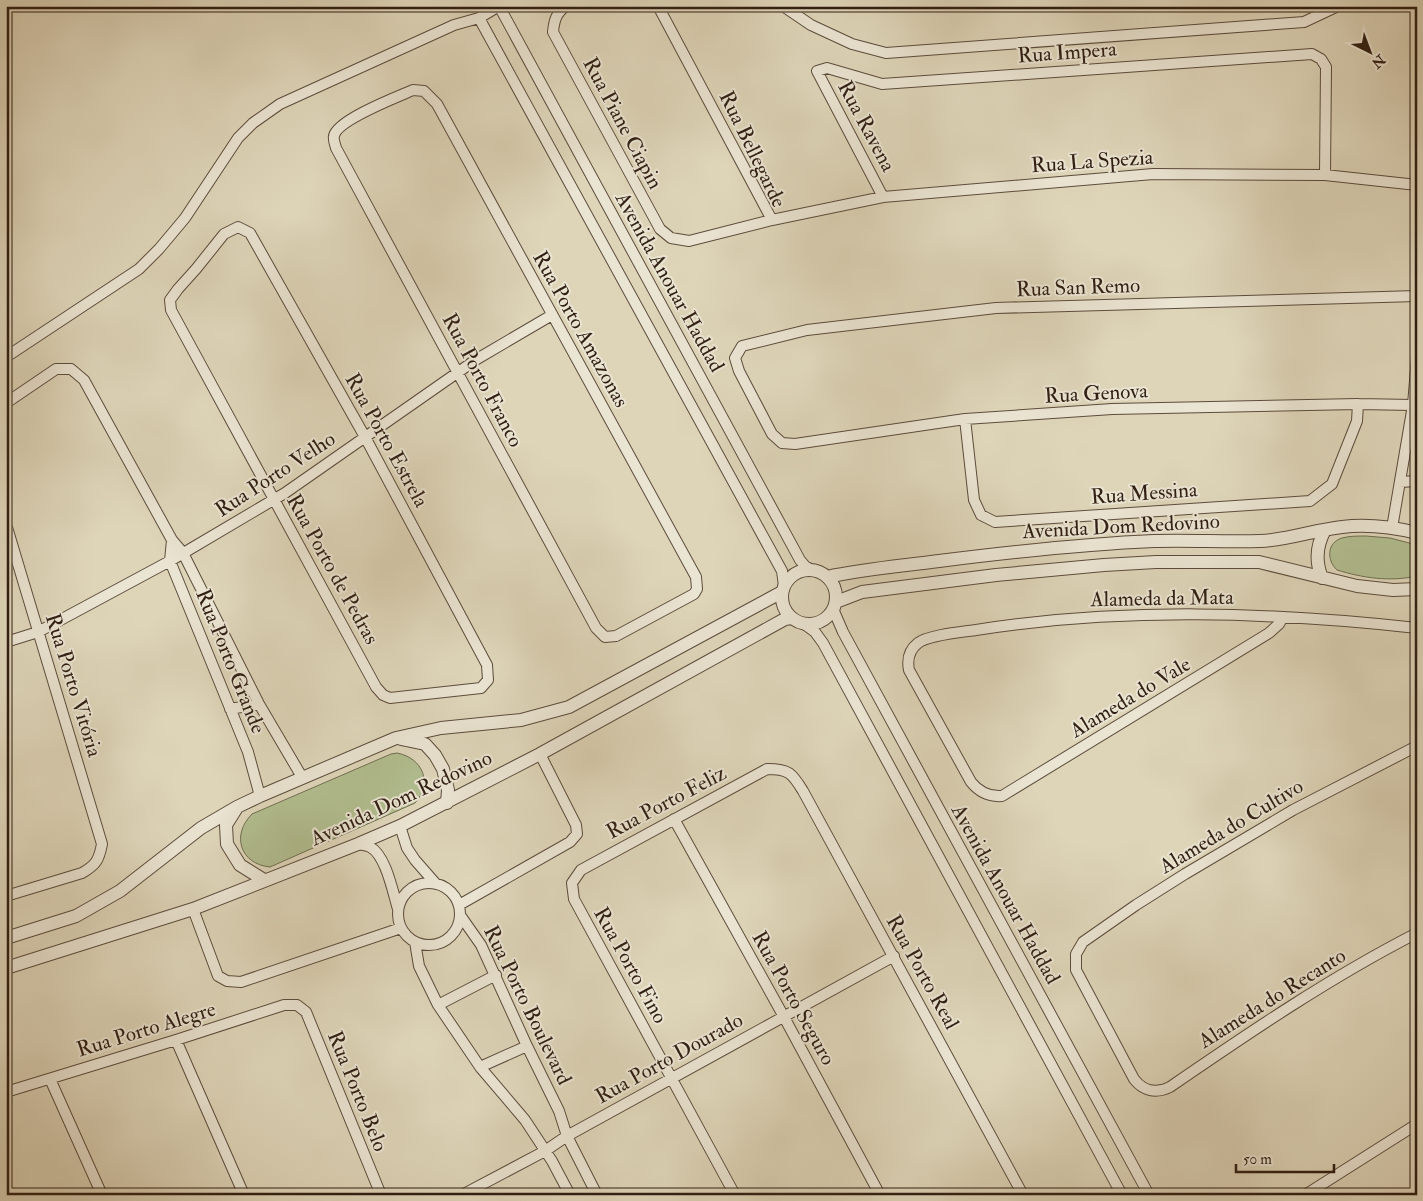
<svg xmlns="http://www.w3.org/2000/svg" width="1423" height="1201" font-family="'IM FELL Double Pica',serif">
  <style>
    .green { fill: #b1bd8f; stroke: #706e51 }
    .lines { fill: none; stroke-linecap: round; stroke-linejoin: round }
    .minor-casing { stroke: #5c4c3c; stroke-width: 12 }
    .tertiary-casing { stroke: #5c4c3c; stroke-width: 14 }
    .minor { stroke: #eae4d2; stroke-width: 10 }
    .tertiary { stroke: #eae4d2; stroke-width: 12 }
    .labels { text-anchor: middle; stroke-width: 4; stroke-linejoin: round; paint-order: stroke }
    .street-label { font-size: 21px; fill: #301f13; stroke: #eae4d2 }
  </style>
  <rect width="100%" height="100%" fill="#ded5b9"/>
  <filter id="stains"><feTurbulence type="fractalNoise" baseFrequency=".004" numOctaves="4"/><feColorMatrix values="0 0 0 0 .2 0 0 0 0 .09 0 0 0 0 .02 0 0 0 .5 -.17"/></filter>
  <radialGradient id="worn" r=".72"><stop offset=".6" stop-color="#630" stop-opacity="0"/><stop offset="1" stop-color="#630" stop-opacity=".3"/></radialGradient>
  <!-- green -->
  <path class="green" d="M1366 536 1390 538 1417 545V576C1390 582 1363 578 1337 570 1327 561 1326 543 1342 538 1349 536 1358 536 1366 536Z
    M397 753C423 758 433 783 415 803L270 867C240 864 231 835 252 814L391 754Z"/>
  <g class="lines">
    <defs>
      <path id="minor" d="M499 6 800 560 805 566 814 571
        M566 6C556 13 554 21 553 32L660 229 671 238 689 241 772 220 883 197 1153 174 1325 175 1417 185
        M658 6 772 220
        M783 6 811 25 852 44 886 53 1304 22 1338 6
        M479 18 782 571 784 586
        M413 90 424 91 437 104 696 577 697 589 694 594 616 636 605 637 596 628 336 148C335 144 333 139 334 136 337 120 397 97 413 90Z
        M883 197 817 71 827 68 882 84 1312 54 1321 59 1326 67 1325 175
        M238 227 250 233 365 437 487 665 488 680 481 688 390 698 383 695 376 687 171 310 170 300 178 289 196 269 224 234Z
        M6 357 139 269 159 249 185 218 238 138 253 123 280 104 454 25 479 18 499 6
        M6 403 56 369H71L84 380 172 540 183 553 259 704 302 777
        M1413 405 1358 404 1112 409 965 419 795 444 782 443 772 434 739 371 735 358 742 346 807 330 996 308 1417 296
        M965 419 974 500 981 515 995 522 1310 501 1332 484 1357 421 1358 404
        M1400 482 1417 481
        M6 524 102 844C99 860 96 865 82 873L6 896
        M1392 528 1413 405 1417 356
        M172 540 170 561 248 752 260 796
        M833 609 843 632 1149 1195
        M1283 617 1279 624 1269 633 1002 796C989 797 979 792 971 782L909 670C907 660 909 650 918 643 928 635 962 632 976 630 1122 607 1271 612 1417 628
        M804 624 815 632 823 643 1122 1195
        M6 642 38 632 170 561 285 493 477 359 552 315
        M230 709 259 704
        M1417 746 1293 810 1185 874 1136 905 1083 942 1076 954V970L1134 1079C1143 1091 1156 1094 1170 1087 1250 1032 1331 977 1417 933
        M674 819 784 1017 880 1195
        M400 826 407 848 415 860 436 884
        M358 844C362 845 367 845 370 847 386 855 393 893 398 909
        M398 914a31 31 0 1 1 62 0a31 31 0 1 1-62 0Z
        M459 905 570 842 577 834 576 825 540 754
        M193 909 218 976 227 981 241 982 401 928
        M460 915 481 945 527 1046 559 1111 567 1136 597 1195
        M415 942 419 966 438 1005 480 1067 525 1120 552 1161 570 1195
        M438 1005 496 975
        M176 1040 244 1195
        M480 1067 527 1046
        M50 1079 102 1195
        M6 1092 176 1040 284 1005H297L306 1012 381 1195
        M462 1195 545 1151 567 1136 894 956
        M735 1195 574 899 572 883 581 870 767 769C789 769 792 773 803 791L1023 1195
        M1305 1195 1417 1124"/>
      <path id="tertiary" d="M782 597a27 27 0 1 1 54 0a27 27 0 1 1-54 0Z
        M827 577C864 569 902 566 939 561 1011 552 1082 544 1154 541 1189 540 1225 542 1260 541 1288 540 1314 530 1342 527 1367 524 1392 527 1417 533
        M1322 578C1315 561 1316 546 1325 530
        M836 602 862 592 996 575 1104 565 1156 562H1259L1357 586 1393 590 1417 589
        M401 739 425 744 435 755 443 769 448 790 447 803
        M236 809 226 825 227 844 240 865 264 880
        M6 938 76 916 120 891 201 828 237 807 260 796 396 738 441 728 521 720 569 707 782 592
        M6 968 193 909 358 844 400 826 540 754 785 619 791 618"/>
    </defs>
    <!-- minor casing -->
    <use href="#minor" class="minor-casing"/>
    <!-- tertiary casing -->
    <use href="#tertiary" class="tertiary-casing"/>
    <!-- minor -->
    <use href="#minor" class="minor"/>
    <!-- tertiary -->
    <use href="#tertiary" class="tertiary"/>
  </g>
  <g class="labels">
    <!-- street labels -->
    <g class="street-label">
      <text transform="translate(1067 52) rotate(-4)" y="7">Rua Impera</text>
      <text transform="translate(623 123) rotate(62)" y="7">Rua Piane Ciapin</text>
      <text transform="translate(867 126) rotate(62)" y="7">Rua Ravena</text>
      <text transform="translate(753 149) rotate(64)" y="7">Rua Bellegarde</text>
      <text transform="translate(1092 161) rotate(-4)" y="7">Rua La Spezia</text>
      <text transform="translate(670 282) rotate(61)" y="7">Avenida Anouar Haddad</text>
      <text transform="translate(1078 287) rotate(-2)" y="7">Rua San Remo</text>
      <text transform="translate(581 329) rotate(61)" y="7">Rua Porto Amazonas</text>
      <text transform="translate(483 380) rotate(62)" y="7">Rua Porto Franco</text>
      <text transform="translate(1096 393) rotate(-3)" y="7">Rua Genova</text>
      <text transform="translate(387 440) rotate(61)" y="7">Rua Porto Estrela</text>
      <text transform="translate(275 474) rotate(-33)" y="7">Rua Porto Velho</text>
      <text transform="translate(1144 493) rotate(-4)" y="7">Rua Messina</text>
      <text transform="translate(1121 526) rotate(-3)" y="7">Avenida Dom Redovino</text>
      <text transform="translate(333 569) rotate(61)" y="7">Rua Porto de Pedras</text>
      <text transform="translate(1162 598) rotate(-1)" y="7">Alameda da Mata</text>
      <text transform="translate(231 661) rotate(68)" y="7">Rua Porto Grande</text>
      <text transform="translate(74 685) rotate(73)" y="7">Rua Porto Vitória</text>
      <text transform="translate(1130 697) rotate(-31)" y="7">Alameda do Vale</text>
      <text transform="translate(401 798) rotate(-25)" y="7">Avenida Dom Redovino</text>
      <text transform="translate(666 802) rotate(-28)" y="7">Rua Porto Feliz</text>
      <text transform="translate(1231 826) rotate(-31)" y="7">Alameda do Cultivo</text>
      <text transform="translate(1006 894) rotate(61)" y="7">Avenida Anouar Haddad</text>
      <text transform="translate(631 965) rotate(61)" y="7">Rua Porto Fino</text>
      <text transform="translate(923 972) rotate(61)" y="7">Rua Porto Real</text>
      <text transform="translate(794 998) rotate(61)" y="7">Rua Porto Seguro</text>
      <text transform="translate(1272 998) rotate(-32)" y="7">Alameda do Recanto</text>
      <text transform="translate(528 1005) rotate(64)" y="7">Rua Porto Boulevard</text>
      <text transform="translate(146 1029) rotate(-17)" y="7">Rua Porto Alegre</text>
      <text transform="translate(669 1058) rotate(-29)" y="7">Rua Porto Dourado</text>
      <text transform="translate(358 1091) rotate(68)" y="7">Rua Porto Belo</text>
    </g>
  </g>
  <!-- margin -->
  <rect width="1423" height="1201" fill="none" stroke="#ded5b9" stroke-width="25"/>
  <rect x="8" y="8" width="1408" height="1186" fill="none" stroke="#301f13" stroke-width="2.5"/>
  <rect x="12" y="12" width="1398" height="1176" fill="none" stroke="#301f13"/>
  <!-- north arrow -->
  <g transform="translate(1370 52) rotate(138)" stroke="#eae4d2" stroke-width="4" paint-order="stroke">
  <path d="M0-4L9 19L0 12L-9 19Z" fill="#301f13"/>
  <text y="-8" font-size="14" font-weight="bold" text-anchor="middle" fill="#301f13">N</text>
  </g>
  <!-- scale -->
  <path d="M1236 1164v8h98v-8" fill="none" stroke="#301f13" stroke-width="2.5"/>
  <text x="1243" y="1164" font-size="15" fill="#301f13" stroke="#eae4d2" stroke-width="4" paint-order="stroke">50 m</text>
  <rect width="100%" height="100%" filter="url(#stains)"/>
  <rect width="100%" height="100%" fill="url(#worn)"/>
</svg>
